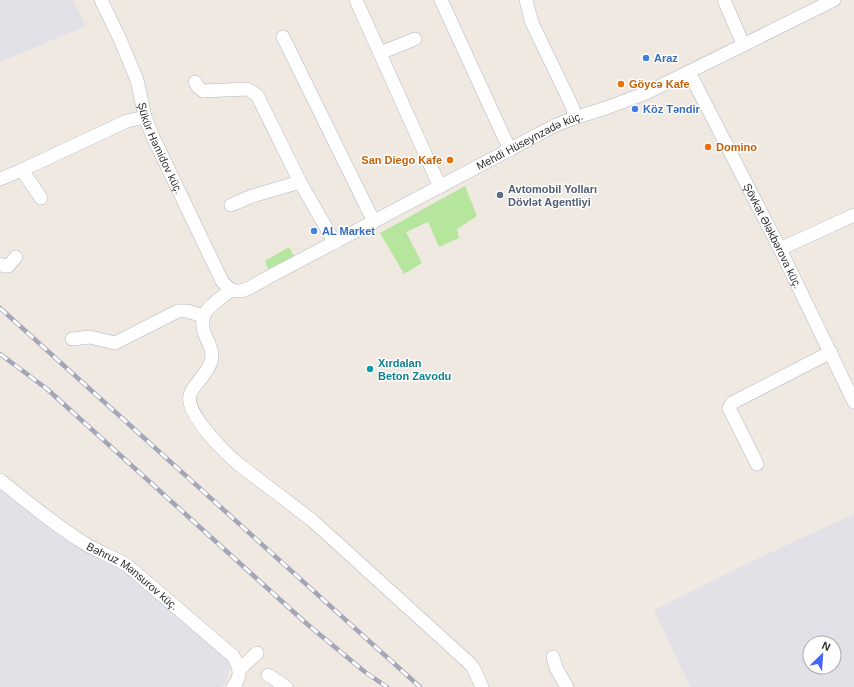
<svg xmlns="http://www.w3.org/2000/svg" width="854" height="687" font-family="Arial,sans-serif">
  <style>
    .industrial { fill: #e3e1e8; fill-rule: evenodd }
    .green { fill: #b6e59e }
    .lines { fill: none; stroke-linecap: round; stroke-linejoin: round }
    .minor-casing { stroke: #b4b7c1; stroke-width: 14 }
    .minor { stroke: #fff; stroke-width: 13 }
    .rail-casing { stroke: #a3a6b8; stroke-width: 4.5 }
    .rail { stroke: #fff; stroke-width: 3; stroke-dasharray: 9; stroke-linecap: butt }
    .shop-dot { fill: #3f7fe0; stroke: #fff; stroke-width: 1.5 }
    .food-dot { fill: #e8710a; stroke: #fff; stroke-width: 1.5 }
    .service-dot { fill: #5c6f8a; stroke: #fff; stroke-width: 1.5 }
    .culture-dot { fill: #0f9aa8; stroke: #fff; stroke-width: 1.5 }
    .labels { text-anchor: middle; stroke-width: 3; stroke-linejoin: round; paint-order: stroke }
    .shop-label { font-size: 11px; font-weight: bold; fill: #366cbe; stroke: #fff; text-anchor: start }
    .food-label { font-size: 11px; font-weight: bold; fill: #c56008; stroke: #fff; text-anchor: start }
    .street-label { font-size: 11px; fill: #2e2e2e; stroke: #fff }
    .service-label { font-size: 11px; font-weight: bold; fill: #4e5e75; stroke: #fff; text-anchor: start }
    .culture-label { font-size: 11px; font-weight: bold; fill: #0d838f; stroke: #fff; text-anchor: start }
  </style>
  <rect width="100%" height="100%" fill="#efe9e1"/>
  <!-- industrial -->
  <path class="industrial" d="M0 0H73L86 26 0 62Z
    M0 489 80 548 121 568 231 662 226 683 221 687H0Z
    M854 514V687H690L654 610 746 564ZM810 643H834V667H810Z"/>
  <!-- green -->
  <path class="green" d="M465 186 477 216 457 229 459 238 439 247 428 222 406 232 422 263 404 274 380 233Z
    M289 247 294 256 268 269 265 261Z"/>
  <g class="lines">
    <defs>
      <g id="minor">
        <path id="s1" d="M101 0 119 37 137 80 145 117 153 137 222 281C236 300 249 288 265 279L556 125 574 118 606 108 646 93 834 0"/>
        <path d="M356 0 440 187"/>
        <path d="M441 0 510 150"/>
        <path d="M526 0 532 23 573 108 574 118"/>
        <path d="M724 0 743 44"/>
        <path d="M283 37 374 222"/>
        <path d="M380 53 415 39"/>
        <path id="s2" d="M689 72 780 249 854 402"/>
        <path d="M195 82 198 87 203 91 247 89 257 95 300 182 335 243"/>
        <path d="M22 170 41 198"/>
        <path d="M0 179 22 170 127 121 145 117"/>
        <path d="M231 205 252 196 300 182"/>
        <path d="M780 249 854 215"/>
        <path d="M0 264 4 266H8L16 257"/>
        <path d="M231 290C214 304 196 311 205 335 208 341 212 349 212 355 212 369 197 381 191 392 181 410 224 451 237 463L313 521 467 661 473 667 482 687"/>
        <path d="M72 339 90 337 115 343 178 311H187L203 316"/>
        <path d="M757 464 729 408 732 403 831 352"/>
        <path id="s3" d="M0 480C27 502 55 525 84 543 98 552 114 557 128 566L233 656C240 667 242 677 233 687"/>
        <path d="M553 657 556 668 567 687"/>
        <path d="M240 669 257 653"/>
        <path d="M268 675 286 687"/>
      </g>
    </defs>
    <!-- minor casing -->
    <use href="#minor" class="minor-casing"/>
    <!-- minor -->
    <use href="#minor" class="minor"/>
    <defs>
      <path id="rail" d="M0 308 420 687
        M0 354 47 389 307 624 365 672 387 687"/>
    </defs>
    <!-- rail casing -->
    <use href="#rail" class="rail-casing"/>
    <!-- rail -->
    <use href="#rail" class="rail"/>
  </g>
  <!-- markers -->
  <g class="shop-dot">
    <circle cx="646" cy="58" r="4"/>
    <circle cx="635" cy="109" r="4"/>
    <circle cx="314" cy="231" r="4"/>
  </g>
  <g class="food-dot">
    <circle cx="621" cy="84" r="4"/>
    <circle cx="708" cy="147" r="4"/>
    <circle cx="450" cy="160" r="4"/>
  </g>
  <circle class="service-dot" cx="500" cy="195" r="4"/>
  <circle class="culture-dot" cx="370" cy="369" r="4"/>
  <g class="labels">
    <!-- shop labels -->
    <g class="shop-label">
      <text x="654" y="62">Araz</text>
      <text x="643" y="113">Köz Təndir</text>
      <text x="322" y="235">AL Market</text>
    </g>
    <!-- food labels -->
    <g class="food-label">
      <text x="629" y="88">Göycə Kafe</text>
      <text x="716" y="151">Domino</text>
      <text x="442" y="164" text-anchor="end">San Diego Kafe</text>
    </g>
    <!-- street labels -->
    <g class="street-label">
      <text dy="4" stroke="none"><textPath href="#s1" startOffset="655">Mehdi Hüseynzadə küç.</textPath></text>
      <text dy="4" stroke="none"><textPath href="#s1" startOffset="160">Şükür Həmidov küç.</textPath></text>
      <text dy="4" stroke="none"><textPath href="#s2" startOffset="184">Şövkət Ələkbərova küç.</textPath></text>
      <text dy="4" stroke="none"><textPath href="#s3" startOffset="164">Bəhruz Mənsurov küç.</textPath></text>
    </g>
    <!-- service labels -->
    <g class="service-label">
      <text x="508" y="193">Avtomobil Yolları<tspan x="508" dy="13">Dövlət Agentliyi</tspan></text>
    </g>
    <!-- culture labels -->
    <g class="culture-label">
      <text x="378" y="367">Xırdalan<tspan x="378" dy="13">Beton Zavodu</tspan></text>
    </g>
  </g>
  <!-- north arrow -->
  <g transform="translate(822 655) rotate(25)"><circle r="19" fill="#ffffff" stroke="#ababab"/>
  <path d="M0-3L7 15L0 10L-7 15Z" fill="#4264fb"/>
  <text y="-6" font-size="11" font-weight="bold" text-anchor="middle" fill="#2e2e2e">N</text>
  </g>
</svg>
